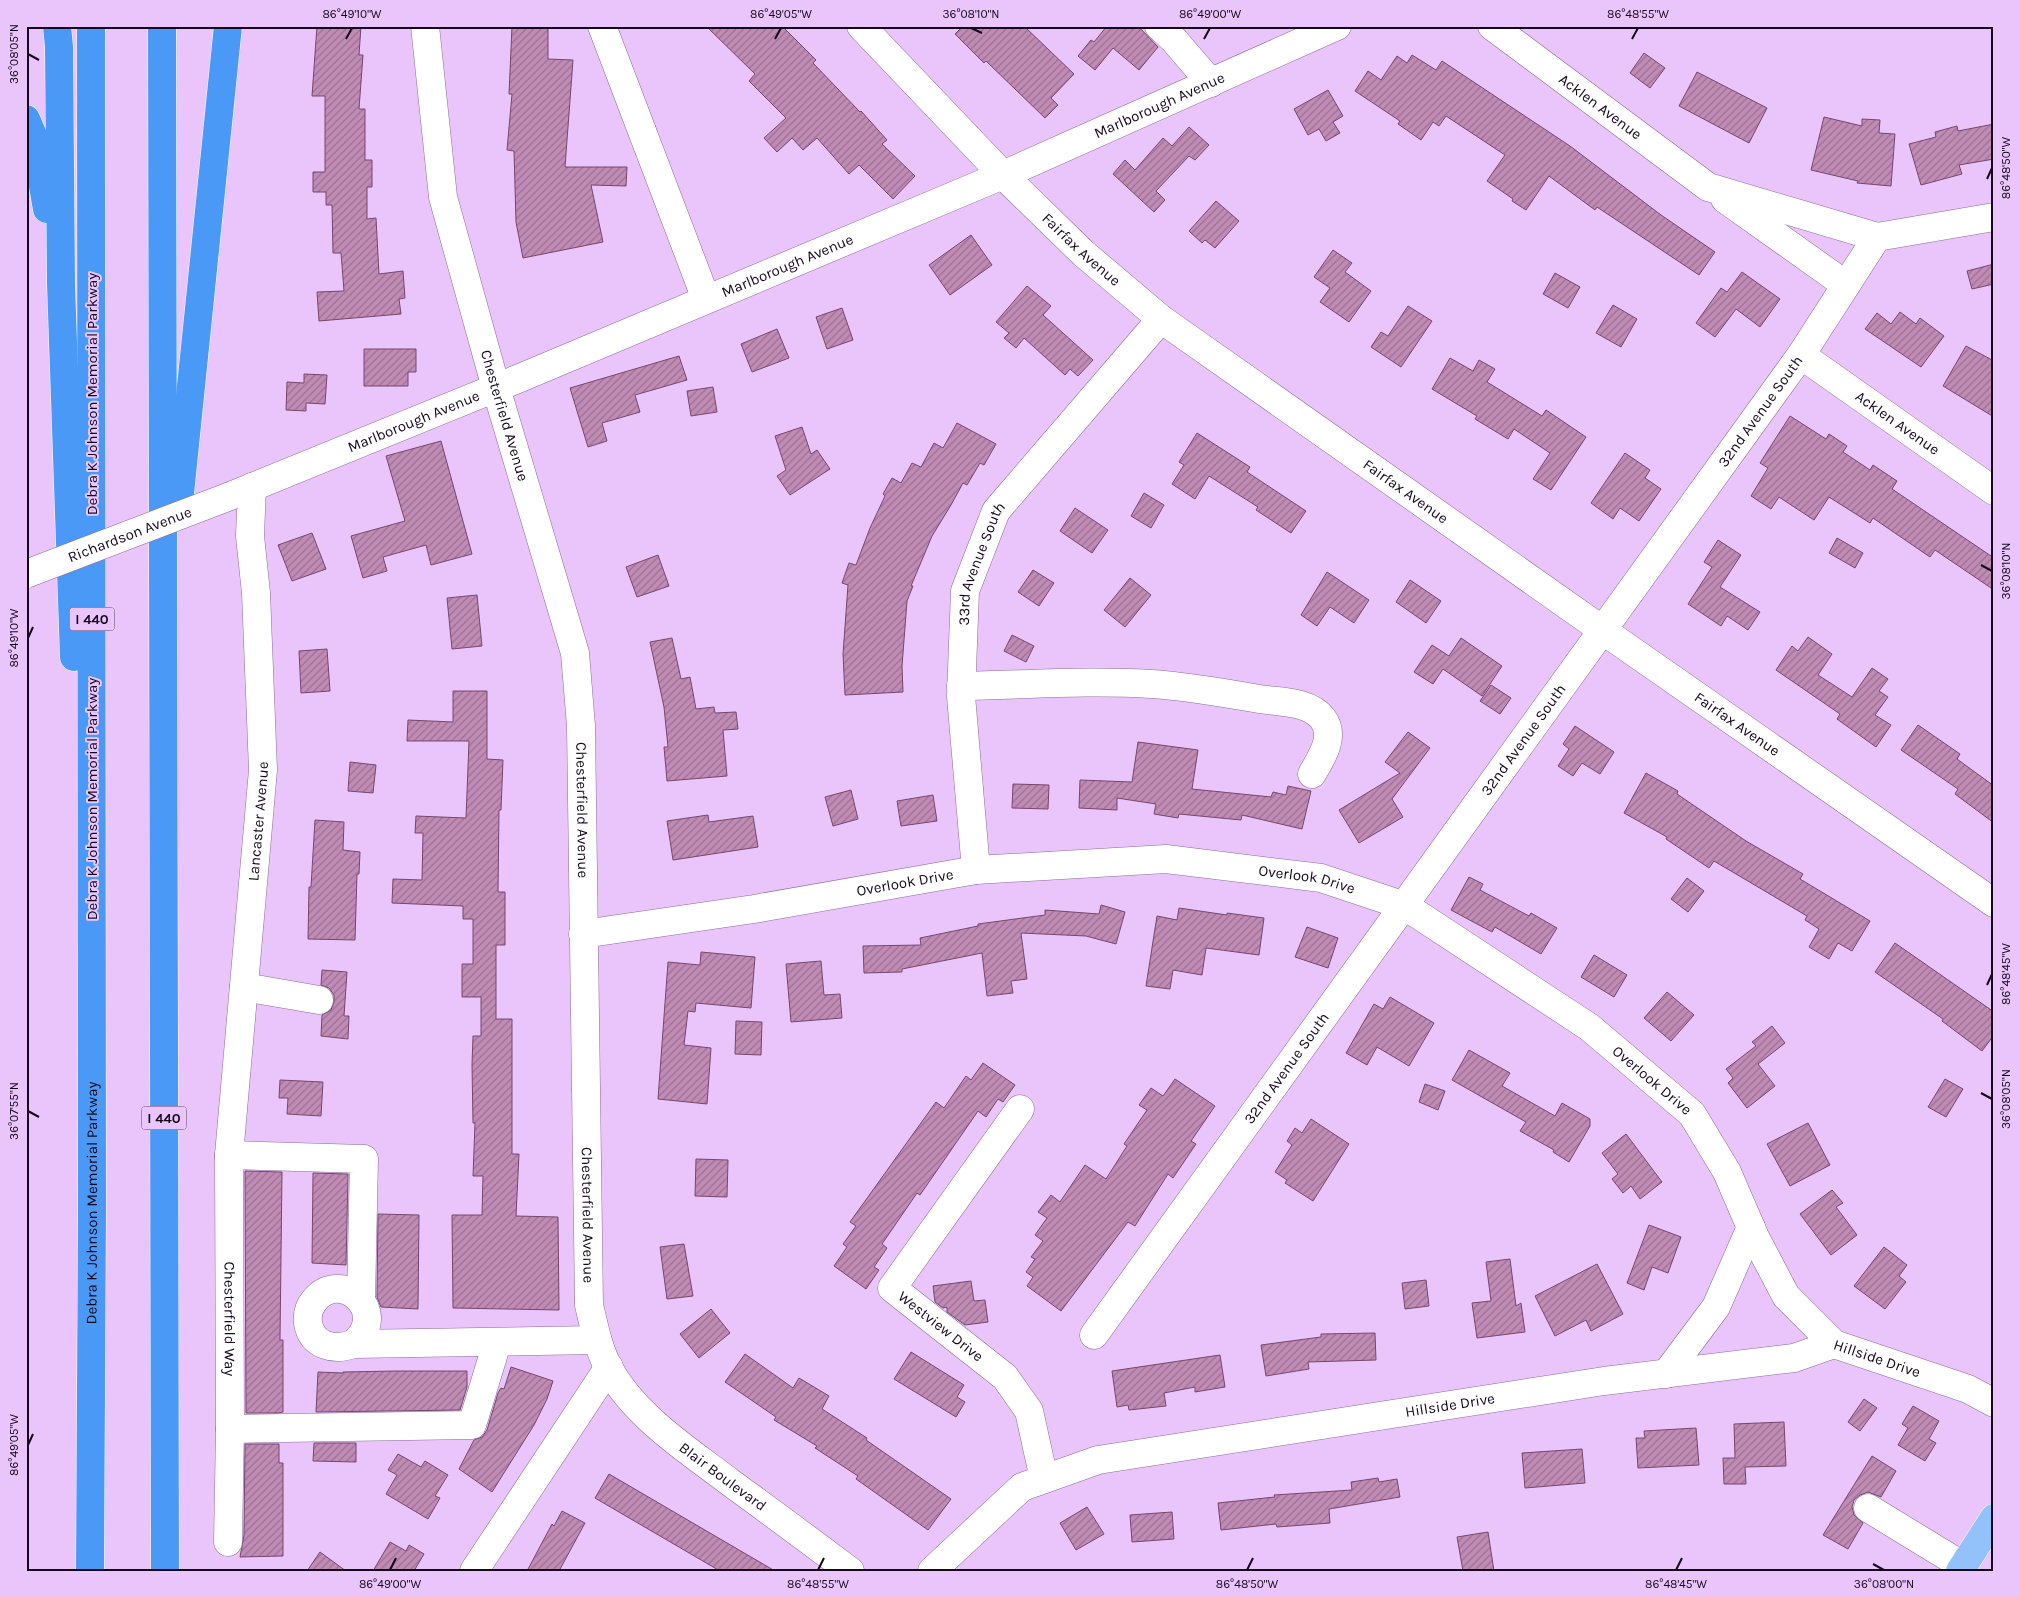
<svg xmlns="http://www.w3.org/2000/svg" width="2020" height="1597" font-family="Karla,sans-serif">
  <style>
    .building { fill: url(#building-hatch); stroke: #76476d }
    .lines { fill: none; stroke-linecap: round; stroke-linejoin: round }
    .minor-casing { stroke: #8c6a9c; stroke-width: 29 }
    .major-casing { stroke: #fff; stroke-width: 29 }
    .highway-casing { stroke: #fff; stroke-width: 29 }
    .minor { stroke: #fff; stroke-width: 28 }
    .major { stroke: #93c2fa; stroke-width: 28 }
    .highway { stroke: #4b99f7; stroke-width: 28 }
    .minor-bridge-casing { stroke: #8c6a9c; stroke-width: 29; stroke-linecap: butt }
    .minor-bridge { stroke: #fff; stroke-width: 28 }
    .ticks { fill: none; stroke: #15081b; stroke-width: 2 }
    .labels { text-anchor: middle; stroke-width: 4; stroke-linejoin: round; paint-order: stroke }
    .shield { fill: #eac5fb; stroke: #55415e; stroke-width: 1 }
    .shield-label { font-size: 14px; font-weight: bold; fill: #15081b }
    .street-label { font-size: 15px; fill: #15081b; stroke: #eac5fb }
    .neatline { fill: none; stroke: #15081b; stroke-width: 2 }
    .ticks-label { font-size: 12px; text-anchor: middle; fill: #15081b }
  </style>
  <defs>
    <pattern id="building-hatch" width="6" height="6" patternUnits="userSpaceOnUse" patternTransform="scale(1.25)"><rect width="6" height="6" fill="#c08bb4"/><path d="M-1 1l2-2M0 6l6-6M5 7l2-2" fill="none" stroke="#9b7092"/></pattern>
  </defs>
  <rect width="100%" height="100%" fill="#eac5fb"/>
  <!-- building -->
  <path class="building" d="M317 26H361L359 55H363L359 109H365V160H372V187H367V219L376 218 379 274 403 271 405 298 399 299 401 314 319 321 317 292 344 291 341 253H333L332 205H326V192H313V172H325V96H312Z
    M512 26H548V59L573 60 565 167H627L626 186 591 185 603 242 523 258 516 222 514 151 507 150 512 94H509Z
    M706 26H782L816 60 813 63 860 112 861 111 887 140 882 144 915 176 893 199 859 165 849 174 817 138 803 150 792 138 777 152 764 138 786 118 749 81 755 74Z
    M963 26H1024L1074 74 1051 98 1058 105 1045 118 986 61 984 63 955 34Z
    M1107 26H1138L1158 47 1139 70 1113 48 1095 70 1078 56 1091 40 1094 42Z
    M1644 53 1665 68 1650 88 1630 73Z
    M1412 55 1436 70 1442 61 1570 146 1661 215 1715 252 1699 275 1597 207 1595 210 1549 176 1526 210 1512 201 1513 199 1487 181 1505 155 1446 116 1439 126 1433 122 1421 140 1398 124 1400 121 1355 91 1368 71 1381 80 1397 56 1407 63Z
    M1697 72 1767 108 1749 143 1679 106Z
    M1328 90 1343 116 1333 122 1340 133 1326 141 1319 129 1308 135 1294 109Z
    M1824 117 1862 126V119L1880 120 1879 133 1895 134 1891 186 1857 183 1858 181 1811 170Z
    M1994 124V159L1959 165 1962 174 1921 185 1909 144 1936 137 1935 132 1957 126 1958 131Z
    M1189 127 1209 145 1195 160 1189 156 1156 191 1165 200 1154 212 1113 174 1125 160 1135 170 1163 138 1172 146Z
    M1216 201 1239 221 1215 248 1205 240 1202 243 1189 231Z
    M971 235 992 265 950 295 929 265Z
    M1333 250 1352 263 1345 272 1371 291 1349 322 1320 302 1330 288 1314 277Z
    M1994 264V284L1972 289 1967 271Z
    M1742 272 1780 299 1760 327 1736 309 1715 337 1696 323 1721 288 1727 292Z
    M1555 273 1580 287 1568 308 1543 294Z
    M1027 286 1051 306 1043 315 1093 360 1078 376 1070 369 1065 375 1024 338 1016 348 1004 338 1009 333 996 322Z
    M1613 305 1637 319 1621 347 1596 333Z
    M1408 306 1432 321 1401 367 1371 347 1381 332 1388 336Z
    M842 308 853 340 827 349 816 317Z
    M1900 312 1916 324 1920 318 1944 336 1921 367 1865 329 1877 313 1891 324Z
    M777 329 789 358 752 372 741 344Z
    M1966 346 1994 361V417L1943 386Z
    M364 349H416V372H408V386H364Z
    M679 356 687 380 635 395 640 412 602 423 607 441 588 447 570 388Z
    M1450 358 1473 371 1479 360 1495 369 1487 382 1542 416 1546 410 1586 437 1551 490 1533 479 1550 453 1514 429 1508 439 1475 419 1477 416 1432 389Z
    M304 374 327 375 325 404 306 403V411L286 410 287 382 304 383Z
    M713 387 717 412 691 416 687 391Z
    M1790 416 1826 439 1829 434 1847 446 1843 452 1870 470 1873 465 1897 481 1892 489 1994 558V590L1935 550 1930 557 1873 518 1870 523 1829 497 1814 520 1779 497 1771 509 1751 496 1768 468 1760 463Z
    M957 423 996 444 984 465 980 463 967 485 963 483 951 505 932 536 911 586H913L907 601 902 666 903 692 845 695 843 654 848 585 842 583 849 563 856 565 870 528 885 496 883 494 892 478 901 483 912 463 921 467 934 443 943 448Z
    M802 427 811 454 817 450 830 469 790 495 777 476 786 470 775 436Z
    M1197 433 1250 467 1247 472 1306 511 1291 533 1256 510 1258 507 1209 476 1195 499 1172 484 1184 465 1179 462Z
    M441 441 472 554 431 565 426 545 383 557 387 571 363 578 351 536 405 521 386 456Z
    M1625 453 1650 470 1645 478 1661 489 1639 521 1620 508 1613 519 1591 503Z
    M1144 493 1164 505 1151 528 1131 516Z
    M1075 508 1108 530 1092 553 1060 531Z
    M312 533 326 569 292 581 278 545Z
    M1837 538 1863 553 1855 568 1829 553Z
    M1718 540 1741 555 1720 587 1760 612 1748 630 1727 616 1721 626 1688 604 1712 567 1704 562Z
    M658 555 669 586 637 597 626 567Z
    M1033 570 1054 583 1039 606 1018 592Z
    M1327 572 1369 600 1354 623 1330 607 1317 626 1301 615Z
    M1130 578 1151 595 1125 627 1104 610Z
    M1410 580 1441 601 1426 623 1396 602Z
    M477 595 482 646 452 649 447 598Z
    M1012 635 1034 646 1026 662 1004 651Z
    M1808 637 1832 654 1818 675 1852 697 1872 668 1888 679 1879 691 1888 697 1875 715 1891 725 1876 747 1837 719 1840 714 1776 670 1792 646 1798 651Z
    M672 638 681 679 690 677 696 709 714 707 715 713 736 712 738 729 723 730 727 776 667 781 664 747H668L664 707 650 642Z
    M1461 638 1502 666 1482 696 1443 669 1433 684 1414 672 1432 645 1449 656Z
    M327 649 330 691 301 693 299 651Z
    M1491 685 1511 698 1500 714 1480 701Z
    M453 691H487V759L503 760 501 810H499L498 892H505V945H496V1019H512V1154H519L516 1216 558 1217 559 1310 453 1308 452 1215H482L483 1176H473L475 1123H473L472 1065 473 1036H481V997H462V964H473V919H463V906L392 903 393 879 422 880 423 833H415L416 816 466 818 469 741H407L408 720 453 722Z
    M1918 725 1960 754 1957 759 1994 786V823L1955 794 1958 789 1901 750Z
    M1575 726 1614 752 1600 774 1582 763 1573 776 1558 766 1569 749 1563 744Z
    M1408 732 1430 748 1392 799 1403 817 1359 843 1339 810 1400 773 1385 762Z
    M1138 742 1198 750 1192 789 1271 797 1273 792 1286 795 1288 786 1311 791 1302 829 1242 815 1241 820 1179 814 1178 818 1154 814 1156 804 1117 798V810L1079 808 1080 780 1132 782Z
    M350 762 376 765 373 793 348 791Z
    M1646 773 1678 791 1677 794 1746 841 1803 874 1800 879 1870 921 1852 951 1838 943 1829 959 1809 947 1819 929 1805 920 1807 916 1714 861 1709 868 1666 839 1667 837 1624 813Z
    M1013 784 1049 785 1048 809 1012 808Z
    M851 790 858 819 833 826 825 797Z
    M933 795 937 821 901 826 897 801Z
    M708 815 709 822 753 816 758 847 673 860 667 821Z
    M315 820 344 822 343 850 360 852 359 874H357L355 940 308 939 309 887H311Z
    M1469 877 1483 884 1480 890 1529 916 1531 913 1557 928 1541 954 1495 927 1492 932 1451 910Z
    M1687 878 1704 891 1688 912 1671 899Z
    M1101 905 1125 912 1116 944 1086 936 1021 933 1027 979 1011 981 1013 993 987 996 982 953 902 969V972L864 973 863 946 921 945 920 938 978 926V924L1045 915V910L1099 914Z
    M1179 908 1227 915V913L1264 918 1259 955 1206 948 1202 975 1173 970 1170 989 1146 986 1157 916 1177 920Z
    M1307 927 1338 938 1328 968 1295 957Z
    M1895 943 1994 1012V1035L1982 1051 1942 1021 1943 1019 1875 972Z
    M701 952 755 957 751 1008 696 1003 695 1012 688 1011 684 1045 711 1048 707 1104 658 1099 668 962 700 965Z
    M1594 955 1627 975 1614 997 1581 977Z
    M821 961 824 995 840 994 842 1018 791 1022 786 964Z
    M322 970 347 972 344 1016H349L348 1039 321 1036 322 1015 331 1010 334 1002V995L329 988 321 985Z
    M1667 992 1694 1015 1671 1041 1644 1018Z
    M1390 997 1434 1023 1409 1066 1377 1047 1367 1065 1346 1053 1374 1004 1383 1009Z
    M736 1021 762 1022 761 1055 735 1054Z
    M1772 1026 1785 1043 1758 1064 1775 1086 1747 1108 1728 1083 1733 1078 1726 1069 1756 1046 1752 1042Z
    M1469 1050 1510 1073 1502 1086 1555 1116 1562 1103 1590 1119V1126L1569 1162 1553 1152 1554 1150 1520 1131 1526 1122 1452 1080Z
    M983 1063 1015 1085 1003 1102 998 1099 986 1117 978 1111 920 1195 917 1193 882 1244 887 1248 874 1267 879 1270 866 1289 834 1266 847 1247 843 1244 856 1226 850 1222 936 1102 944 1108 966 1076 971 1080Z
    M1175 1079 1215 1106 1191 1141 1196 1144 1173 1178 1168 1174 1135 1226 1128 1222 1061 1311 1027 1286 1033 1277 1026 1272 1035 1259 1031 1257 1043 1241 1035 1235 1047 1218 1038 1212 1051 1195 1060 1202 1085 1165 1106 1179 1127 1146 1124 1144 1147 1110 1139 1105 1151 1088 1163 1096Z
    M1945 1079 1963 1089 1946 1117 1928 1107Z
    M280 1080 323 1082 321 1116 287 1114 288 1098H279Z
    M1425 1084 1445 1091 1438 1110 1419 1102Z
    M1311 1119 1349 1144 1313 1201 1285 1183 1287 1180 1275 1172 1292 1145 1287 1141 1295 1128 1302 1133Z
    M1808 1123 1830 1165 1790 1186 1767 1144Z
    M1626 1134 1662 1182 1640 1199 1631 1186 1623 1193 1612 1179 1618 1174 1602 1153Z
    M696 1159 728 1160 727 1197 695 1196Z
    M245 1171 282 1172 280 1340H283V1412L278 1413H246Z
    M313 1173 348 1174 346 1265 312 1263Z
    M1832 1190 1843 1203 1836 1207 1857 1235 1831 1255 1800 1214Z
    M378 1214 419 1215 418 1309 381 1307 377 1297Z
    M1649 1225 1681 1237 1668 1273 1652 1267 1644 1290 1627 1283Z
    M684 1244 693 1296 667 1299 660 1247Z
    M1884 1247 1907 1265 1899 1276 1906 1282 1885 1309 1854 1286Z
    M1510 1259 1516 1306 1521 1303 1525 1332 1477 1338 1472 1303 1491 1301 1486 1262Z
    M1597 1264 1623 1314 1591 1331 1586 1320 1555 1336 1535 1296Z
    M1426 1280 1429 1306 1405 1309 1402 1283Z
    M971 1281 974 1301 985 1300 988 1322 965 1325 947 1312V1307L943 1308 935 1302 933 1286Z
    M711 1309 730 1333 699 1358 680 1334Z
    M1375 1333 1376 1360 1308 1362 1309 1369 1266 1376 1261 1345 1321 1337V1334Z
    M911 1352 964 1385 957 1397 965 1402 956 1417 894 1379Z
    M745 1354 793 1388 799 1378 829 1396 822 1409 867 1438 866 1440 951 1499 928 1530 856 1479 858 1476 815 1448 817 1446 774 1420 776 1417 725 1382Z
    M1220 1355 1225 1387 1195 1392V1387L1164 1393 1166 1406 1129 1410 1128 1405 1117 1407 1112 1371Z
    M511 1367 553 1381 547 1399 534 1425 492 1492 459 1469 474 1440 482 1437 487 1430 498 1393 501 1388 504 1389Z
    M395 1371H467V1387L460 1410 316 1412 318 1372 343 1373V1372Z
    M1864 1399 1877 1408 1860 1431 1848 1422Z
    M1913 1406 1939 1421 1929 1439 1936 1443 1925 1461 1898 1445 1908 1428 1902 1424Z
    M1784 1422 1786 1466 1745 1467 1746 1484H1724L1723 1458H1735L1734 1424Z
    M1696 1428 1699 1465 1638 1468 1636 1438H1645L1644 1431Z
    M314 1443H356V1462L313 1461Z
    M245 1444H279V1463H283V1556L240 1557 244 1535Z
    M1582 1449 1585 1483 1525 1488 1522 1453Z
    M398 1454 421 1467 425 1461 448 1475 435 1496 440 1498 428 1519 386 1494 397 1475 388 1470Z
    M1872 1456 1896 1471 1881 1497 1868 1492 1860 1495 1854 1500 1852 1507 1854 1515 1863 1523 1848 1549 1823 1535Z
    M609 1474 775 1571H720L595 1498Z
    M1378 1478 1379 1482 1397 1479 1400 1497 1329 1509 1330 1523 1277 1527 1276 1524 1221 1530 1218 1503 1275 1497 1274 1495 1352 1490 1351 1482Z
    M1087 1507 1104 1534 1076 1550 1060 1523Z
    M562 1511 585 1523 559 1571H527L552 1524 554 1526Z
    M1172 1512 1174 1539 1132 1542 1130 1515Z
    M1488 1532 1494 1571H1463L1457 1537Z
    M390 1542 406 1551 409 1545 424 1554 414 1571H373Z
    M320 1552 346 1571H307Z"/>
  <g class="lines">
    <defs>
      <g id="minor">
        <path id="s1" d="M425 26 443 197 496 388 575 653 581 726 589 1305C594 1326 598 1347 608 1367 634 1416 688 1450 731 1483 771 1512 810 1541 850 1571"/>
        <path d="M602 26 706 299"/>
        <path id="s2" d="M861 26 1003 175 1083 253 1161 319 1618 641 1994 903"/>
        <path d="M1159 26 1174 40 1211 83"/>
        <path id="s3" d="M1492 26 1708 187 1877 237"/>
        <path d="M1725 199 1846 285"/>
        <path id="s4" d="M1801 355 1994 491"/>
        <path id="s5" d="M233 495 520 378 1003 175 1337 26"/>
        <path d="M961 686C1024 685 1088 680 1151 684 1187 686 1224 693 1259 699 1279 702 1310 701 1323 719 1336 737 1321 758 1312 774"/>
        <path id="s6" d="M976 870 961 696 965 591 996 511 1161 319"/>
        <path id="s7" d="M583 934 754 909 976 870 1166 859 1321 878 1405 906 1589 1027 1692 1114 1727 1172 1755 1237 1786 1296 1834 1344"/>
        <path d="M244 987 319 1000"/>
        <path id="s8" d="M1020 1109 892 1288 1005 1377 1029 1411 1044 1479"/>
        <path id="s9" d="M229 1155 263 770 256 593 250 536 252 487"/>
        <path id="s10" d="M361 1300 364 1159 229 1155 230 1429 472 1425 497 1343"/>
        <path id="s11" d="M1094 1335 1801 355 1877 237 1994 217"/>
        <path d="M353 1344C392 1312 340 1267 314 1301 309 1307 307 1315 308 1323 312 1346 334 1351 353 1344L597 1340"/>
        <path d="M1666 1374 1716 1307 1751 1227"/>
        <path d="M1868 1508 1963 1566"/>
        <path d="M228 1542 230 1429"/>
        <path d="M474 1571 609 1367"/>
        <path id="s12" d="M932 1571 1022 1487 1098 1460 1604 1381 1794 1358 1834 1344 1968 1389 1994 1403"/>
      </g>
      <path id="major" d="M1960 1571 1994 1518"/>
      <g id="highway">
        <path d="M57 26 59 47 61 284 74 657"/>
        <path d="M162 26 165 1571"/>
        <path d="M26 119 35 140 47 209"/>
        <path d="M178 513 228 26"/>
        <path id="s13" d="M90 1571 92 1212 91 26"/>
      </g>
    </defs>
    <!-- minor casing -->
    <use href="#minor" class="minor-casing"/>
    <!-- major casing -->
    <use href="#major" class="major-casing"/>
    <!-- highway casing -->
    <use href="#highway" class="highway-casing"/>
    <!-- minor -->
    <use href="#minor" class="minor"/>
    <!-- major -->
    <use href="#major" class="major"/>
    <!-- highway -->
    <use href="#highway" class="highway"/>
    <defs>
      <g id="minor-bridge">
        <path id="s14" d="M26 574 233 495"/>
      </g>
    </defs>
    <!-- minor-bridge casing -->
    <use href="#minor-bridge" class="minor-bridge-casing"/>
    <!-- minor-bridge -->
    <use href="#minor-bridge" class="minor-bridge"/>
  </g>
  <!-- ticks -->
  <path class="ticks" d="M971 28 982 33M346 39 352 28M775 39 781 28M1204 39 1210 28M1632 39 1638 28M28 54 39 60M1987 179 1992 168M1981 565 1992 571M28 638 33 627M1987 985 1992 974M1981 1093 1992 1099M28 1111 39 1117M28 1445 33 1434M1873 1564 1884 1570M390 1570 396 1558M818 1570 824 1558M1247 1570 1253 1558M1676 1570 1682 1558"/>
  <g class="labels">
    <!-- shield labels -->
    <g class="shield">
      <rect x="69.5" y="607.5" width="45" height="23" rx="4"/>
      <rect x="141.5" y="1106.5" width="45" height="23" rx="4"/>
    </g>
    <g class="shield-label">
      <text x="92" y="624">I 440</text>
      <text x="164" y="1123">I 440</text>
    </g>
    <!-- street labels -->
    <g class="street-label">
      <text dy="5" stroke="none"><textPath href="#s5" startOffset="1005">Marlborough Avenue</textPath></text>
      <text dy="5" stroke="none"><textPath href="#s3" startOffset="135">Acklen Avenue</textPath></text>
      <text dy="5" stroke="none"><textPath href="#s2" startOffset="314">Fairfax Avenue</textPath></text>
      <text dy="5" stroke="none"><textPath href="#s5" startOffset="600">Marlborough Avenue</textPath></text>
      <text transform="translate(92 394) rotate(-90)" y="5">Debra K Johnson Memorial Parkway</text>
      <text dy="5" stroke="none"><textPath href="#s11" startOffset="1139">32nd Avenue South</textPath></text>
      <text dy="5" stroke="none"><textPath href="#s1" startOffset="399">Chesterfield Avenue</textPath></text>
      <text dy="5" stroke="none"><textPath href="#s5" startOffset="195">Marlborough Avenue</textPath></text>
      <text dy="5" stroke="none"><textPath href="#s4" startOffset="118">Acklen Avenue</textPath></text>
      <text dy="5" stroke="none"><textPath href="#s2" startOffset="719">Fairfax Avenue</textPath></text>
      <text dy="5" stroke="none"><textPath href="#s14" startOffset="111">Richardson Avenue</textPath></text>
      <text dy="5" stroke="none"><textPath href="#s6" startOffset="310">33rd Avenue South</textPath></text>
      <text dy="5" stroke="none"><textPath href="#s2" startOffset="1124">Fairfax Avenue</textPath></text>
      <text dy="5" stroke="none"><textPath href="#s11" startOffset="734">32nd Avenue South</textPath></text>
      <text transform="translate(92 799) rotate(-90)" y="5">Debra K Johnson Memorial Parkway</text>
      <text dy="5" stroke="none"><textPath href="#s1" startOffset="804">Chesterfield Avenue</textPath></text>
      <text dy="5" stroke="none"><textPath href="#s9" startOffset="335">Lancaster Avenue</textPath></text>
      <text dy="5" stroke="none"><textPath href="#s7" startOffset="731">Overlook Drive</textPath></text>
      <text dy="5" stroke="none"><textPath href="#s7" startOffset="326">Overlook Drive</textPath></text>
      <text dy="5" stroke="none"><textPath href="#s11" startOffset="329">32nd Avenue South</textPath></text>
      <text dy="5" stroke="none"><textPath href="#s7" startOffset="1136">Overlook Drive</textPath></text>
      <text dy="5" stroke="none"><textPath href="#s13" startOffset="368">Debra K Johnson Memorial Parkway</textPath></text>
      <text dy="5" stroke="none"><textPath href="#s1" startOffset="1209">Chesterfield Avenue</textPath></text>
      <text dy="5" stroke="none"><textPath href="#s10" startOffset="440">Chesterfield Way</textPath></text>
      <text dy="5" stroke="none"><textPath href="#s8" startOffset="282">Westview Drive</textPath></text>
      <text dy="5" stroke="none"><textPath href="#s12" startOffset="995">Hillside Drive</textPath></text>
      <text dy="5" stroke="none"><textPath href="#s12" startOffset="560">Hillside Drive</textPath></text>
      <text dy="5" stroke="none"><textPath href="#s1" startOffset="1524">Blair Boulevard</textPath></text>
    </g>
  </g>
  <!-- border -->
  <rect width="2020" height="1597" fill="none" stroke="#eac5fb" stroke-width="55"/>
  <rect x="28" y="28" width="1964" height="1542" class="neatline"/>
  <g class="ticks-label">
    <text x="352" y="18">86°49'10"W</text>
    <text x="781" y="18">86°49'05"W</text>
    <text x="971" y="18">36°08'10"N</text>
    <text x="1210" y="18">86°49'00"W</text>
    <text x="1638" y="18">86°48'55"W</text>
    <text transform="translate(14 54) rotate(-90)" y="4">36°08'05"N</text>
    <text transform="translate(2006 168) rotate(-90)" y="4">86°48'50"W</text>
    <text transform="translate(2006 571) rotate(-90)" y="4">36°08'10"N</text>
    <text transform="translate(14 638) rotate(-90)" y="4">86°49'10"W</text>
    <text transform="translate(2006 974) rotate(-90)" y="4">86°48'45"W</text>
    <text transform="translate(2006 1099) rotate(-90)" y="4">36°08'05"N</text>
    <text transform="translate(14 1111) rotate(-90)" y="4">36°07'55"N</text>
    <text transform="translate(14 1445) rotate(-90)" y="4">86°49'05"W</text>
    <text x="390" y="1588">86°49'00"W</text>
    <text x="818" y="1588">86°48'55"W</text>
    <text x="1247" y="1588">86°48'50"W</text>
    <text x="1676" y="1588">86°48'45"W</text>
    <text x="1884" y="1588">36°08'00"N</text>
  </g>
</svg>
